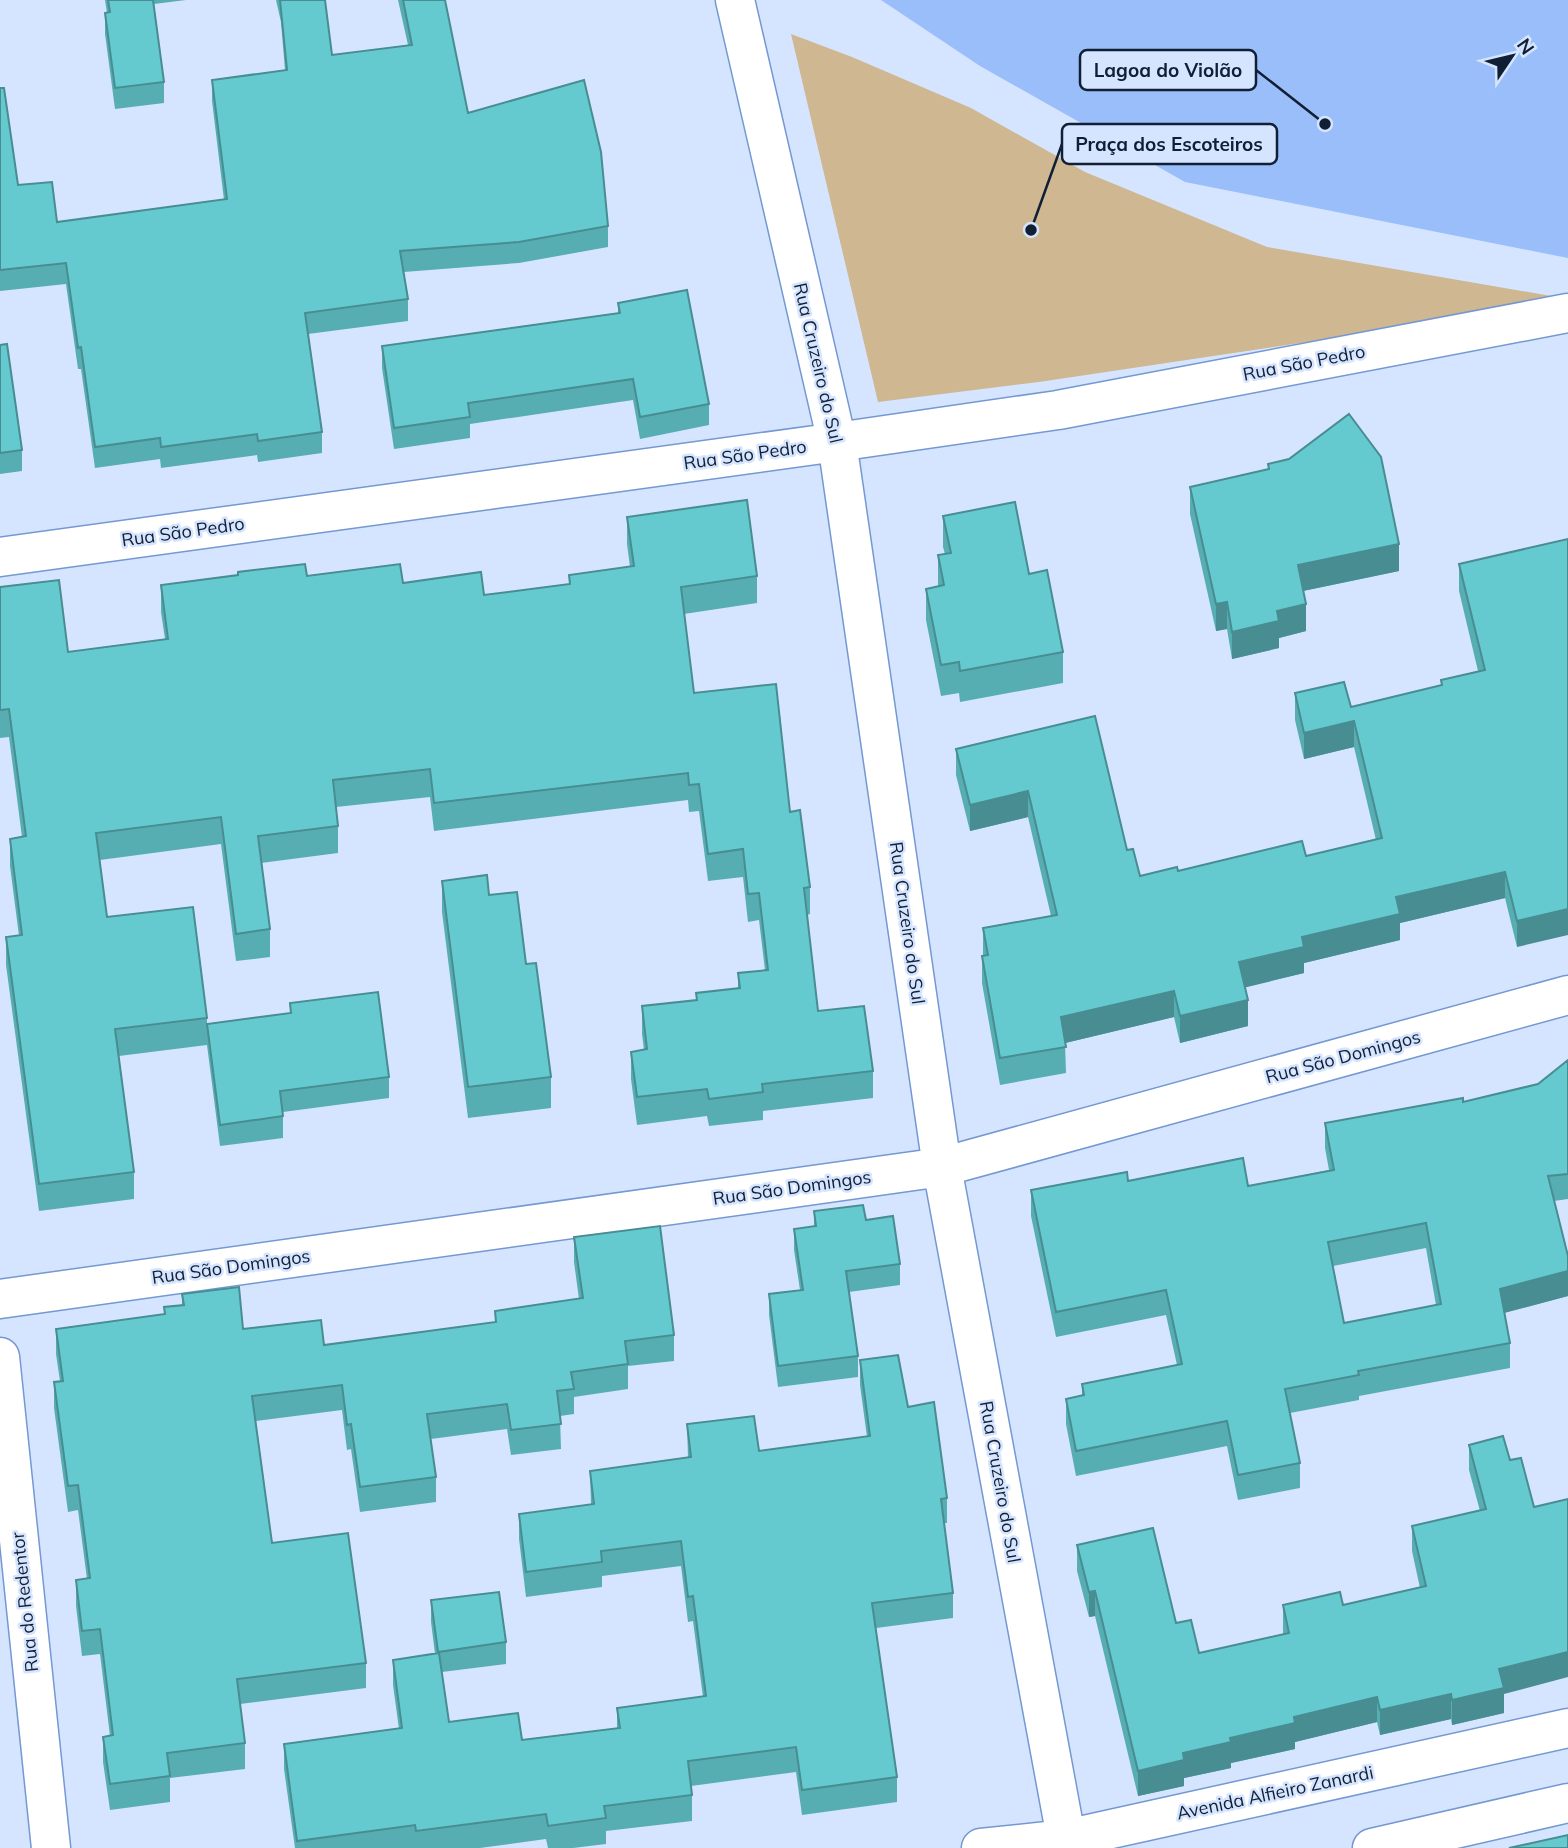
<svg xmlns="http://www.w3.org/2000/svg" width="1568" height="1848" font-family="Mulish,sans-serif">
  <style>
    .park { fill: #ceb791 }
    .water { fill: #99befa }
    .lines { fill: none; stroke-linecap: round; stroke-linejoin: round }
    .minor-casing { stroke: #7498d2; stroke-width: 41 }
    .tertiary-casing { stroke: #7498d2; stroke-width: 41 }
    .minor { stroke: #fff; stroke-width: 38 }
    .tertiary { stroke: #fff; stroke-width: 38 }
    .wall { fill: #57aeb2; fill-rule: evenodd }
    .shaded-wall { fill: #478d91 }
    .building { fill: #65cacf; stroke: #478d91; stroke-width: 2; fill-rule: evenodd }
    .labels { text-anchor: middle; stroke-width: 5; stroke-linejoin: round; paint-order: stroke }
    .street-label { font-size: 18px; fill: #111f35; stroke: #d6e5ff }
    .leader { fill: none; stroke: #111f35; stroke-width: 2.5 }
    .callout-dot { fill: #111f35; stroke: #d6e5ff; stroke-width: 2.5 }
    .callout { fill: #d6e5ff; stroke: #111f35; stroke-width: 2.5 }
    .callout-label { font-size: 19px; text-anchor: middle; font-weight: bold; fill: #111f35 }
  </style>
  <rect width="100%" height="100%" fill="#d6e5ff"/>
  <!-- park -->
  <path class="park" d="M791 34 852 57 971 108 1085 172 1267 247 1551 296 1568 300V303L1039 382 878 402Z"/>
  <!-- water -->
  <path class="water" d="M881 0H1568V258L1185 182 980 66Z"/>
  <g class="lines">
    <defs>
      <path id="minor" d="M0 557 837 442 942 1167 1068 1848
        M0 1299 942 1167 1568 995
        M0 1357 51 1848"/>
      <path id="tertiary" d="M735 0 837 442 1058 410 1568 313
        M981 1848 1066 1839 1568 1728
        M1372 1848 1568 1803"/>
    </defs>
    <!-- minor casing -->
    <use href="#minor" class="minor-casing"/>
    <!-- tertiary casing -->
    <use href="#tertiary" class="tertiary-casing"/>
    <!-- minor -->
    <use href="#minor" class="minor"/>
    <!-- tertiary -->
    <use href="#tertiary" class="tertiary"/>
  </g>
  <!-- wall -->
  <path class="wall" d="M105 0H186L154 4 164 82V103L115 109 105 34V13H107Z
    M276 0H325L332 55 408 45 398 0H445L468 113 608 226V247L519 263 404 272 408 299V321L308 334 322 432V453L258 462 257 455 161 468 160 459 95 468 81 369H78L66 284 0 291V88L18 185 57 222 224 200 212 101V80L285 70 281 22Z
    M618 303 709 404V425L640 439 633 400 470 424V438L394 449 382 368V346L618 313Z
    M0 345 22 450V471L0 474Z
    M1268 464 1399 571 1303 591 1306 631 1279 638V648L1232 659 1227 629 1216 631 1190 514V487L1268 470Z
    M943 516 1029 574 1063 652V683L960 702 959 693 941 696 926 620V589L938 586V555L945 554 943 547Z
    M627 517 757 576V603L684 614 694 693 790 812 810 887V914L807 915 818 1011 873 1071V1098L763 1111V1120L709 1126 707 1116 637 1125 631 1079V1052L644 1050 642 1034V1006L696 1000V993L738 988V973L765 970 759 920 748 922 743 877 708 881 699 811 689 812 688 800 434 831 430 797 336 807 338 826V853L261 863 270 929V957L236 961 221 844 100 860 107 917 207 1018V1024L290 1013V1003L389 1077V1098L283 1112V1138L220 1146 207 1045 119 1056 134 1172V1199L39 1211 6 965V937L19 936 10 866V839L22 837 9 737 0 738V587L68 652 165 639 161 612V585L307 576 403 583 484 595 569 584V575L630 567 627 544Z
    M1568 539 1517 947 1505 898 1400 923V940L1304 963V973L1245 987 1248 1026 1180 1043 1174 1017 1065 1043 1066 1073 1000 1085 982 983V956H983V928L1051 916 1028 817 970 831 956 775V749L1127 850 1140 876 1306 856 1376 840 1354 747 1304 759 1295 720V693L1351 707 1441 686V680L1478 671 1459 591V564Z
    M442 881 489 895 526 964 551 1077V1108L468 1118 442 912Z
    M1568 1060V1199L1554 1201 1568 1271V1296L1504 1313 1510 1343V1368L1359 1396V1400L1290 1413 1300 1463V1488L1238 1500 1227 1446 1076 1476 1066 1424V1399L1082 1396V1384L1177 1365 1166 1315 1056 1337 1031 1216V1190L1128 1181 1248 1186 1329 1170 1325 1148V1123L1463 1102 1538 1084ZM1426 1248 1436 1305 1344 1323 1333 1266Z
    M814 1211 866 1220 900 1264V1285L849 1292 858 1356V1377L778 1387 769 1315V1294L800 1290 794 1250V1229L814 1226Z
    M574 1237 674 1335V1361L628 1366V1389L574 1397V1414L560 1416 561 1449 511 1455 507 1429 431 1439 436 1477V1502L360 1512 351 1449 347 1450 342 1410 256 1421 272 1543 366 1663V1688L240 1704 245 1743V1769L170 1778V1802L110 1810 103 1762V1737L110 1736 100 1654 82 1656 76 1606V1580L87 1579 78 1510 68 1512 54 1408V1382L60 1381 56 1354V1329L164 1315V1307L182 1305V1294L243 1329 324 1345 495 1323V1311L579 1299 574 1262Z
    M860 1360 908 1407 947 1498V1523H944L953 1593V1618L876 1628 897 1777V1802L802 1815 796 1772 691 1786 692 1795V1821L606 1831V1844L573 1848H548L546 1839 480 1848H295L284 1769V1744L399 1729 393 1685V1660L435 1654 431 1622V1600L506 1642V1664L442 1672 449 1722 522 1740 617 1728V1708L703 1697 693 1621 688 1622 681 1566 602 1576V1587L526 1597 519 1539V1514L591 1504 590 1471 688 1458 687 1424 759 1451 867 1437 860 1385Z
    M1469 1445 1510 1460 1534 1507 1504 1694V1713L1452 1725 1451 1719 1380 1735 1377 1722 1295 1742V1749L1231 1763V1768L1184 1778V1786L1138 1796 1095 1616 1089 1617 1077 1571V1545L1176 1623 1199 1653 1283 1634V1605H1343L1420 1588 1412 1551V1526L1480 1511 1469 1470Z"/>
  <!-- shaded-wall -->
  <path class="shaded-wall" d="M1399 544V571L1298 592V565Z
    M1227 602V629L1216 631V604Z
    M1306 604V631L1279 638V648L1232 659V632L1277 611Z
    M1354 721V747L1304 759V733Z
    M1028 791V817L970 831V805Z
    M1505 872V898L1400 923V940L1304 963V973L1239 989V962L1396 897Z
    M1568 909V935L1517 947V921Z
    M1174 991V1017L1061 1044V1017Z
    M1248 1000V1026L1180 1043V1016Z
    M1568 1271V1296L1500 1314V1289Z
    M1095 1591V1616L1089 1617V1592Z
    M1568 1652V1677L1504 1694V1713L1452 1725V1700L1499 1669Z
    M1451 1694V1719L1380 1735V1710Z
    M1377 1697V1722L1295 1742V1749L1231 1763V1768L1184 1778V1786L1138 1796V1771L1183 1753 1294 1717Z"/>
  <!-- building -->
  <path class="building" d="M108 0H153L164 82 115 88 105 13 110 12Z
    M280 0H325L332 55 412 45 403 0H445L468 113 584 80 601 152 608 226 519 242 400 251 408 299 305 313 322 432 258 441 257 434 161 447 160 438 95 447 81 347 78 348 66 263 0 270V88H4L18 185 52 182 57 222 227 199 212 80 287 70Z
    M687 290 709 404 640 417 633 379 468 403 470 417 394 428 382 346 620 313 618 303Z
    M7 344 22 450 0 453V345Z
    M1349 414 1381 457 1399 544 1298 565 1306 604 1277 611 1279 621 1232 632 1227 602 1216 604 1190 487 1269 469 1268 464 1289 459Z
    M747 500 757 576 681 587 694 693 776 684 790 812 800 810 810 887 804 888 818 1011 864 1006 873 1071 762 1084 763 1092 709 1099 707 1089 637 1097 631 1052 647 1049 642 1006 697 1000 696 993 740 988 738 973 768 970 759 893 748 894 743 849 708 854 699 784 689 785 688 773 434 803 430 769 333 780 338 826 258 836 270 929 236 934 221 817 96 833 107 917 193 907 207 1018 115 1029 134 1172 39 1184 6 937 22 935 10 839 26 836 9 709 0 710V587L59 580 68 652 168 639 161 585 238 575V572L305 564 307 576 400 564 403 583 481 572 484 595 570 584 569 575 634 566 627 517Z
    M1015 502 1029 574 1047 570 1063 652 960 671 959 662 941 665 926 589 944 585 938 555 951 553 943 516Z
    M1568 539V909L1517 921 1505 872 1396 897 1400 914 1302 937 1304 947 1239 962 1248 1000 1180 1016 1174 991 1061 1017 1066 1047 1000 1058 982 956 988 955 983 928 1057 915 1028 791 970 805 956 749 1095 716 1127 850 1133 849 1140 876 1177 867 1178 871 1302 841 1306 856 1382 838 1354 721 1304 733 1295 693 1344 682 1351 707 1442 685 1441 680 1485 670 1459 564Z
    M487 875 489 895 517 892 526 964 536 963 551 1077 468 1087 442 881Z
    M378 992 389 1077 280 1091 283 1116 220 1125 207 1024 291 1013 290 1003Z
    M1568 1060V1174L1548 1176 1568 1256V1271L1500 1289 1510 1343 1358 1371 1359 1375 1285 1389 1300 1463 1238 1475 1227 1421 1076 1451 1066 1399 1084 1395 1082 1384 1182 1364 1166 1290 1056 1312 1031 1190 1127 1172 1128 1181 1243 1158 1248 1186 1334 1170 1325 1123 1463 1098V1102L1538 1084ZM1426 1223 1441 1304 1344 1323 1328 1242Z
    M863 1205 866 1220 893 1216 900 1264 846 1271 858 1356 778 1366 769 1294 803 1290 794 1229 816 1226 814 1211Z
    M660 1226 674 1335 625 1341 628 1364 571 1372 574 1389 557 1391 561 1424 511 1430 507 1404 427 1414 436 1477 360 1487 351 1424 347 1425 342 1385 252 1396 272 1543 348 1533 366 1663 237 1679 245 1743 167 1753 170 1776 110 1784 103 1737 113 1735 100 1629 82 1631 76 1580 90 1578 78 1485 68 1486 54 1382 63 1381 56 1329 165 1314 164 1307 184 1305 182 1294 239 1287 243 1329 321 1320 324 1345 496 1322 495 1311 583 1298 574 1237Z
    M898 1355 908 1407 934 1402 947 1498 941 1499 953 1593 872 1603 897 1777 802 1790 796 1747 688 1761 692 1795 604 1806 606 1818 548 1826 546 1814 416 1831 415 1825 297 1841 284 1744 402 1728 393 1660 439 1653 449 1722 518 1713 522 1740 620 1728 617 1708 706 1696 693 1596 688 1597 681 1541 601 1551 602 1562 526 1572 519 1514 594 1504 590 1471 691 1457 687 1424 754 1416 759 1451 870 1436 860 1360Z
    M1503 1436 1510 1460 1521 1458 1534 1507 1568 1499V1652L1499 1669 1504 1688 1452 1700 1451 1694 1380 1710 1377 1697 1294 1717 1295 1723 1230 1738 1231 1742 1183 1753 1184 1760 1138 1771 1095 1591 1089 1592 1077 1545 1153 1528 1176 1623 1191 1620 1199 1653 1289 1633 1283 1605 1340 1592 1343 1605 1426 1586 1412 1526 1486 1509 1469 1445Z
    M499 1592 506 1642 438 1652 431 1600Z
    M1568 1835V1848H1509Z"/>
  <g class="labels">
    <!-- street labels -->
    <g class="street-label">
      <text transform="translate(818 363) rotate(77)" y="6">Rua Cruzeiro do Sul</text>
      <text transform="translate(1304 363) rotate(-11)" y="6">Rua São Pedro</text>
      <text transform="translate(745 455) rotate(-8)" y="6">Rua São Pedro</text>
      <text transform="translate(183 532) rotate(-8)" y="6">Rua São Pedro</text>
      <text transform="translate(907 923) rotate(82)" y="6">Rua Cruzeiro do Sul</text>
      <text transform="translate(1343 1057) rotate(-15)" y="6">Rua São Domingos</text>
      <text transform="translate(792 1188) rotate(-8)" y="6">Rua São Domingos</text>
      <text transform="translate(231 1267) rotate(-8)" y="6">Rua São Domingos</text>
      <text transform="translate(1000 1482) rotate(80)" y="6">Rua Cruzeiro do Sul</text>
      <text transform="translate(25 1602) rotate(-96)" y="6">Rua do Redentor</text>
      <text transform="translate(1275 1793) rotate(-12)" y="6">Avenida Alfieiro Zanardi</text>
    </g>
  </g>
  <!-- callouts -->
  <path class="leader" d="M1325 124L1256 70M1031 230L1062 144"/>
  <g class="callout-dot">
    <circle cx="1325" cy="124" r="7"/>
    <circle cx="1031" cy="230" r="7"/>
  </g>
  <g class="callout">
    <rect x="1080" y="50" width="176" height="40" rx="7"/>
    <rect x="1062" y="124" width="215" height="40" rx="7"/>
  </g>
  <g class="callout-label">
    <text x="1168" y="77">Lagoa do Violão</text>
    <text x="1169" y="151">Praça dos Escoteiros</text>
  </g>
  <!-- north arrow -->
  <g transform="translate(1512 56) rotate(55)" stroke="#d6e5ff" stroke-width="5" paint-order="stroke">
  <path d="M0-5L12 26L0 18L-12 26Z" fill="#111f35"/>
  <text y="-10" font-size="19" font-weight="bold" text-anchor="middle" fill="#111f35">N</text>
  </g>
</svg>
